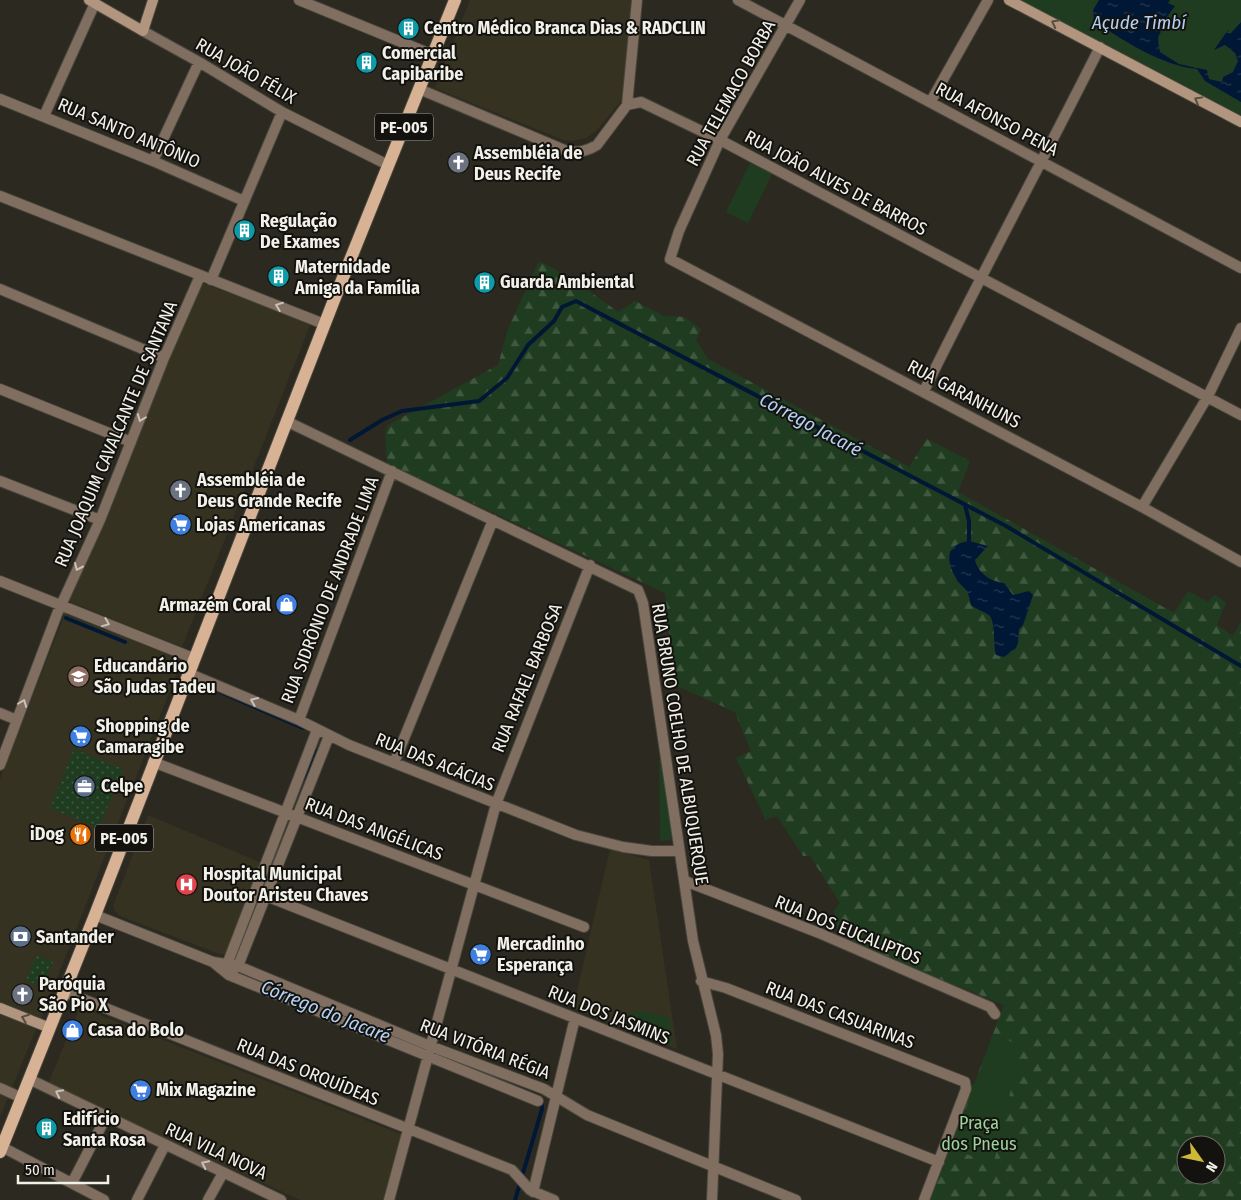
<svg xmlns="http://www.w3.org/2000/svg" width="1241" height="1200" font-family="'Fira Sans Condensed',sans-serif">
  <style>
    .built { fill: #353222 }
    .grass { fill: url(#grass-dots) }
    .forest { fill: url(#forest-firs); fill-rule: evenodd }
    .park { fill: #1f3c20 }
    .water { fill: url(#water-ripples) }
    .lines { fill: none; stroke-linecap: round; stroke-linejoin: round }
    .stream { stroke: #001735; stroke-width: 4 }
    .street-casing { stroke: #48463c; stroke-width: 12 }
    .secondary-casing { stroke: #48463c; stroke-width: 12 }
    .primary-casing { stroke: #48463c; stroke-width: 14 }
    .street { stroke: #806e60; stroke-width: 10 }
    .secondary { stroke: #b1957e; stroke-width: 10 }
    .primary { stroke: #d7b295; stroke-width: 12 }
    .oneway { stroke: #5a4d40 }
    .oneway2 { stroke: #c9c2b9 }
    .labels { text-anchor: middle; stroke-width: 4; stroke-linejoin: round; paint-order: stroke }
    .shield { fill: #13120e; stroke: #aeada7; stroke-width: 1 }
    .shield-label { font-size: 16px; font-weight: bold; fill: #f1f0e9 }
    .poi-label { font-size: 18px; font-weight: bold; fill: #f1f0e9; stroke: #13120e; text-anchor: start }
    .street-label { font-size: 18px; fill: #f1f0e9; stroke: #13120e }
    .park-label { font-size: 18px; fill: #9ad39a; stroke: #13120e }
    .water-label { font-size: 19px; font-style: italic; fill: #b2d1f4; stroke: #13120e }
  </style>
  <defs>
    <pattern id="grass-dots" width="8" height="8" patternUnits="userSpaceOnUse" patternTransform="scale(1.25)"><rect width="8" height="8" fill="#1f3c20"/><path d="M2 2h.1M6 6h.1" fill="none" stroke="#405840" stroke-width="1.8" stroke-linecap="round"/></pattern>
    <pattern id="forest-firs" width="22" height="20" patternUnits="userSpaceOnUse" patternTransform="scale(1.25)"><rect width="22" height="20" fill="#1f3c20"/><path d="M5 1l3.5 6h-7zM16 11l3.5 6h-7z" fill="#405840"/></pattern>
    <pattern id="water-ripples" width="26" height="14" patternUnits="userSpaceOnUse" patternTransform="scale(1.25)"><rect width="26" height="14" fill="#001735"/><path d="M2 4q2-2 4 0t4 0M15 11q2-2 4 0t4 0" fill="none" stroke="#263952"/></pattern>
  </defs>
  <rect width="100%" height="100%" fill="#2c2a20"/>
  <!-- built -->
  <path class="built" d="M470 0H637L629 91 597 130 586 138 572 141 563 140 435 88Z
    M201 283 311 323 182 647 68 601Z
    M65 614 182 660 41 1019 0 1003V779Z
    M148 815 262 863 227 952 222 955 120 916 115 911 113 906Z
    M610 849 649 860 677 1049 573 1008Z
    M80 1007 403 1135 385 1200H300L48 1084Z
    M0 1012 37 1027 0 1117Z"/>
  <!-- grass -->
  <path class="grass" d="M74 749 123 769 99 828 50 808Z
    M37 955 53 962 42 987 26 980Z"/>
  <!-- forest -->
  <path class="forest" d="M539 261 571 278 618 312 635 301 664 316 684 317 701 329 696 340 708 359 909 467 927 439 970 461 958 492 1174 613 1188 591 1208 602 1214 595 1226 602 1217 625 1233 636 1241 622V1200H920L961 1089 974 1084 1004 1005 963 988 931 978 839 935 834 911 840 903 810 856H803L777 816 766 820 736 758 751 751 735 712 675 685 665 593 387 463 385 432 388 425 498 365 508 329ZM1186 1145H1216V1175H1186Z"/>
  <!-- park -->
  <path class="park" d="M1019 0H1241V116Z
    M750 163 772 174 748 223 726 212Z
    M659 760H662L672 835 670 840 660 841Z
    M639 1010 669 1017 673 1045 626 1027 633 1011 638 1013Z
    M993 1034 1021 1046 994 1162 951 1150Z"/>
  <!-- water -->
  <path class="water" d="M1099 0H1170L1168 3 1175 6 1164 21 1167 25C1157 35 1157 37 1160 52L1179 64 1207 70 1209 79 1222 82 1223 77 1233 72 1238 61 1235 53 1225 45 1214 50 1228 30 1230 34 1241 22V102L1205 81 1197 69C1165 67 1119 39 1094 20L1093 10Z
    M969 541 988 546 975 560C978 573 991 582 1004 583L1013 595 1029 591 1033 595 1023 625 1019 629 1018 643 1016 648 1004 657 996 655C993 646 996 622 989 615 984 611 977 610 971 605 970 601 969 594 966 590 963 586 958 583 956 578 945 560 946 544 969 541Z"/>
  <g class="lines">
    <!-- stream -->
    <path class="stream" d="M350 440 382 420 402 411 479 401 507 378 528 345 554 321 562 307 576 301 1006 526 1241 666
      M965 505 969 521V541
      M66 618 125 642
      M204 685 303 728
      M304 778 315 750
      M515 1200 542 1109 541 1099"/>
    <defs>
      <path id="street" d="M299 0 433 55
        M738 0 1241 268
        M800 0 720 140 679 231 670 259 1142 507 1241 562
        M143 31 199 62 282 112 388 165
        M419 89 567 151C579 153 587 151 597 145L627 105 641 102 720 140 1241 415
        M0 99 153 161 244 201
        M931 101 988 0
        M627 105 637 0
        M44 116 95 3
        M153 161 199 62
        M0 196 324 324
        M211 280 282 112
        M0 289 164 358
        M0 389 131 442
        M924 391C981 275 1042 162 1100 47
        M286 421 638 590 643 603 693 941 716 1035 718 1054 712 1200
        M0 481 100 520
        M1142 507 1208 396 1241 328
        M0 581 193 658
        M188 673 299 720 349 745 576 835 623 847 652 851H679
        M0 713 17 720
        M299 720 392 471
        M153 762 584 927
        M394 763 493 520
        M0 765 57 614 100 520 164 358 200 276
        M685 881 819 933 990 1007 995 1014
        M266 896 939 1162
        M95 915 213 962 238 966 430 1046 544 1089 587 1115 796 1200
        M213 962 229 975 538 1101
        M228 969V962L317 730
        M233 970 238 966 329 736
        M701 981 726 988 965 1082 966 1089 924 1200
        M65 992 512 1170 530 1190 554 1200
        M29 1079 281 1200
        M0 1088 22 1098
        M2 1147 104 1200
        M72 1183 106 1117
        M533 1192 575 1018
        M137 1200 165 1145
        M208 1200 223 1173
        M389 1200 496 804 590 565"/>
      <path id="secondary" d="M89 0 143 31 153 0
        M1009 0 1241 122
        M0 1008 50 1028"/>
      <path id="primary" d="M0 1152 95 915 334 300 455 0"/>
    </defs>
    <!-- street casing -->
    <use href="#street" class="street-casing"/>
    <!-- secondary casing -->
    <use href="#secondary" class="secondary-casing"/>
    <!-- primary casing -->
    <use href="#primary" class="primary-casing"/>
    <!-- street -->
    <use href="#street" class="street"/>
    <!-- secondary -->
    <use href="#secondary" class="secondary"/>
    <!-- primary -->
    <use href="#primary" class="primary"/>
  </g>
  <!-- one-way arrows -->
  <defs><path id="oneway-chevron" d="M-2-3.5L2.5 0L-2 3.5" fill="none" stroke-width="1.6" stroke-linecap="round" stroke-linejoin="round" transform="scale(1.25)"/></defs>
  <g class="oneway">
    <use href="#oneway-chevron" transform="translate(1055 23) rotate(-153)"/>
    <use href="#oneway-chevron" transform="translate(1198 100) rotate(-151)"/>
    <use href="#oneway-chevron" transform="translate(25 1018) rotate(-159)"/>
  </g>
  <g class="oneway2">
    <use href="#oneway-chevron" transform="translate(279 306) rotate(-159)"/>
    <use href="#oneway-chevron" transform="translate(141 418) rotate(111)"/>
    <use href="#oneway-chevron" transform="translate(78 567) rotate(114)"/>
    <use href="#oneway-chevron" transform="translate(106 623) rotate(22)"/>
    <use href="#oneway-chevron" transform="translate(254 701) rotate(-157)"/>
    <use href="#oneway-chevron" transform="translate(23 703) rotate(-69)"/>
    <use href="#oneway-chevron" transform="translate(59 1093) rotate(-153)"/>
    <use href="#oneway-chevron" transform="translate(205 1164) rotate(-154)"/>
  </g>
  <!-- icons -->
  <defs>
    <symbol id="building-disc" viewBox="-11 -11 22 22"><circle r="9.5" fill="#0f9aa8" stroke="#13120e"/><path d="M-4-6H4V6H1V3H-1V6H-4ZM-2.5-4.3h1.7v1.8h-1.7ZM.8-4.3h1.7v1.8H.8ZM-2.5-1h1.7V.8h-1.7ZM.8-1h1.7V.8H.8Z" fill="#fff"/></symbol>
    <symbol id="church-disc" viewBox="-11 -11 22 22"><circle r="9.5" fill="#6b7280" stroke="#13120e"/><path d="M-1.2-6h2.4v3.5h3.3v2.4h-3.3V6h-2.4V-.1h-3.3v-2.4h3.3Z" fill="#fff"/></symbol>
    <symbol id="supermarket-disc" viewBox="-11 -11 22 22"><circle r="9.5" fill="#3f7fe0" stroke="#13120e"/><path d="M-6-5.5h2.5l.6 2H6L4.5 2H-2.5L-4.4-4H-6ZM-1.5 3.2a1.3 1.3 0 1 0 .1 0ZM3 3.2a1.3 1.3 0 1 0 .1 0Z" fill="#fff"/></symbol>
    <symbol id="shop-disc" viewBox="-11 -11 22 22"><circle r="9.5" fill="#3f7fe0" stroke="#13120e"/><path d="M-5-2.5h2.3a2.7 3.5 0 0 1 5.4 0H5L5.5 6h-11ZM-1.5-2.5h3a1.5 2.3 0 0 0-3 0Z" fill="#fff"/></symbol>
    <symbol id="school-disc" viewBox="-11 -11 22 22"><circle r="9.5" fill="#8d6e63" stroke="#13120e"/><path d="M0-5L7-2L0 1L-7-2ZM-4 1L0 2.5L4 1V4Q0 6-4 4Z" fill="#fff"/></symbol>
    <symbol id="office-disc" viewBox="-11 -11 22 22"><circle r="9.5" fill="#5c6f8a" stroke="#13120e"/><path d="M-6-3h4V-5.5h4V-3h4V5H-6ZM-1-4.5V-3h2v-1.5ZM-6 0V1H6V0Z" fill="#fff"/></symbol>
    <symbol id="restaurant-disc" viewBox="-11 -11 22 22"><circle r="9.5" fill="#e8710a" stroke="#13120e"/><path d="M-5-6h1v4h1v-4h1v4h1v-4h1v5L-1.5 .5V6h-2V.5L-5-1ZM5-6V6H3V1.5H1.5Q1.5-4 5-6Z" fill="#fff"/></symbol>
    <symbol id="hospital-disc" viewBox="-11 -11 22 22"><circle r="9.5" fill="#e0444e" stroke="#13120e"/><path d="M-5-5h3v3.5h4V-5h3V5h-3V1.5h-4V5h-3Z" fill="#fff"/></symbol>
    <symbol id="bank-disc" viewBox="-11 -11 22 22"><circle r="9.5" fill="#5c6f8a" stroke="#13120e"/><path d="M-6-4H6V4H-6ZM0-2.3a2.3 2.3 0 1 0 0 4.6a2.3 2.3 0 1 0 0-4.6Z" fill="#fff"/></symbol>
  </defs>
  <g fill-rule="evenodd">
    <use href="#building-disc" x="396" y="16" width="25" height="25"/>
    <use href="#building-disc" x="354" y="50" width="25" height="25"/>
    <use href="#church-disc" x="446" y="150" width="25" height="25"/>
    <use href="#building-disc" x="232" y="218" width="25" height="25"/>
    <use href="#building-disc" x="266" y="264" width="25" height="25"/>
    <use href="#building-disc" x="472" y="270" width="25" height="25"/>
    <use href="#church-disc" x="168" y="478" width="25" height="25"/>
    <use href="#supermarket-disc" x="168" y="512" width="25" height="25"/>
    <use href="#shop-disc" x="274" y="592" width="25" height="25"/>
    <use href="#school-disc" x="66" y="664" width="25" height="25"/>
    <use href="#supermarket-disc" x="68" y="724" width="25" height="25"/>
    <use href="#office-disc" x="72" y="774" width="25" height="25"/>
    <use href="#restaurant-disc" x="68" y="822" width="25" height="25"/>
    <use href="#hospital-disc" x="174" y="872" width="25" height="25"/>
    <use href="#bank-disc" x="8" y="924" width="25" height="25"/>
    <use href="#supermarket-disc" x="468" y="942" width="25" height="25"/>
    <use href="#church-disc" x="10" y="982" width="25" height="25"/>
    <use href="#shop-disc" x="60" y="1018" width="25" height="25"/>
    <use href="#supermarket-disc" x="128" y="1078" width="25" height="25"/>
    <use href="#building-disc" x="34" y="1116" width="25" height="25"/>
  </g>
  <g class="labels">
    <!-- shield labels -->
    <g class="shield">
      <rect x="375" y="113.5" width="58" height="27" rx="4"/>
      <rect x="95" y="824.5" width="58" height="27" rx="4"/>
    </g>
    <g class="shield-label">
      <text x="404" y="133">PE-005</text>
      <text x="124" y="844">PE-005</text>
    </g>
    <!-- poi labels -->
    <g class="poi-label">
      <text x="424" y="34">Centro Médico Branca Dias &amp; RADCLIN</text>
      <text x="382" y="59">Comercial<tspan x="382" dy="21">Capibaribe</tspan></text>
      <text x="474" y="159">Assembléia de<tspan x="474" dy="21">Deus Recife</tspan></text>
      <text x="260" y="227">Regulação<tspan x="260" dy="21">De Exames</tspan></text>
      <text x="295" y="273">Maternidade<tspan x="295" dy="21">Amiga da Família</tspan></text>
      <text x="500" y="288">Guarda Ambiental</text>
      <text x="197" y="486">Assembléia de<tspan x="197" dy="21">Deus Grande Recife</tspan></text>
      <text x="196" y="531">Lojas Americanas</text>
      <text x="271" y="611" text-anchor="end">Armazém Coral</text>
      <text x="94" y="672">Educandário<tspan x="94" dy="21">São Judas Tadeu</tspan></text>
      <text x="96" y="732">Shopping de<tspan x="96" dy="21">Camaragibe</tspan></text>
      <text x="101" y="792">Celpe</text>
      <text x="64" y="840" text-anchor="end">iDog</text>
      <text x="203" y="880">Hospital Municipal<tspan x="203" dy="21">Doutor Aristeu Chaves</tspan></text>
      <text x="36" y="943">Santander</text>
      <text x="497" y="950">Mercadinho<tspan x="497" dy="21">Esperança</tspan></text>
      <text x="39" y="990">Paróquia<tspan x="39" dy="21">São Pio X</tspan></text>
      <text x="88" y="1036">Casa do Bolo</text>
      <text x="156" y="1096">Mix Magazine</text>
      <text x="63" y="1125">Edifício<tspan x="63" dy="21">Santa Rosa</tspan></text>
    </g>
    <!-- street labels -->
    <g class="street-label">
      <text transform="translate(246 71) rotate(30)" y="6">RUA JOÃO FÉLIX</text>
      <text transform="translate(731 93) rotate(-61)" y="6">RUA TELEMACO BORBA</text>
      <text transform="translate(997 119) rotate(28)" y="6">RUA AFONSO PENA</text>
      <text transform="translate(129 133) rotate(23)" y="6">RUA SANTO ANTÔNIO</text>
      <text transform="translate(836 183) rotate(28)" y="6">RUA JOÃO ALVES DE BARROS</text>
      <text transform="translate(964 394) rotate(28)" y="6">RUA GARANHUNS</text>
      <text transform="translate(116 434) rotate(-67)" y="6">RUA JOAQUIM CAVALCANTE DE SANTANA</text>
      <text transform="translate(330 590) rotate(-69)" y="6">RUA SIDRÔNIO DE ANDRADE LIMA</text>
      <text transform="translate(527 678) rotate(-68)" y="6">RUA RAFAEL BARBOSA</text>
      <text transform="translate(680 744) rotate(81)" y="6">RUA BRUNO COELHO DE ALBUQUERQUE</text>
      <text transform="translate(435 762) rotate(22)" y="6">RUA DAS ACÁCIAS</text>
      <text transform="translate(374 829) rotate(21)" y="6">RUA DAS ANGÉLICAS</text>
      <text transform="translate(848 930) rotate(22)" y="6">RUA DOS EUCALIPTOS</text>
      <text transform="translate(609 1015) rotate(22)" y="6">RUA DOS JASMINS</text>
      <text transform="translate(840 1015) rotate(21)" y="6">RUA DAS CASUARINAS</text>
      <text transform="translate(485 1049) rotate(21)" y="6">RUA VITÓRIA RÉGIA</text>
      <text transform="translate(308 1072) rotate(22)" y="6">RUA DAS ORQUÍDEAS</text>
      <text transform="translate(216 1151) rotate(25)" y="6">RUA VILA NOVA</text>
    </g>
    <!-- park labels -->
    <g class="park-label">
      <text x="979" y="1129">Praça<tspan x="979" dy="21">dos Pneus</tspan></text>
    </g>
    <!-- water labels -->
    <g class="water-label">
      <text x="1139" y="29">Açude Timbí</text>
      <text transform="translate(811 424) rotate(28)" y="7">Córrego Jacaré</text>
      <text transform="translate(326 1011) rotate(22)" y="7">Córrego do Jacaré</text>
    </g>
  </g>
  <!-- north arrow -->
  <g transform="translate(1201 1160) rotate(123)"><circle r="24" fill="#13120e" stroke="#6c6b66"/>
  <path d="M0-4L9 19L0 12L-9 19Z" fill="#ceb837"/>
  <text y="-8" font-size="14" font-weight="bold" text-anchor="middle" fill="#f1f0e9">N</text>
  </g>
  <!-- scale -->
  <path d="M18 1175v8h90v-8" fill="none" stroke="#f1f0e9" stroke-width="2.5"/>
  <text x="25" y="1175" font-size="15" fill="#f1f0e9" stroke="#13120e" stroke-width="4" paint-order="stroke">50 m</text>
</svg>
